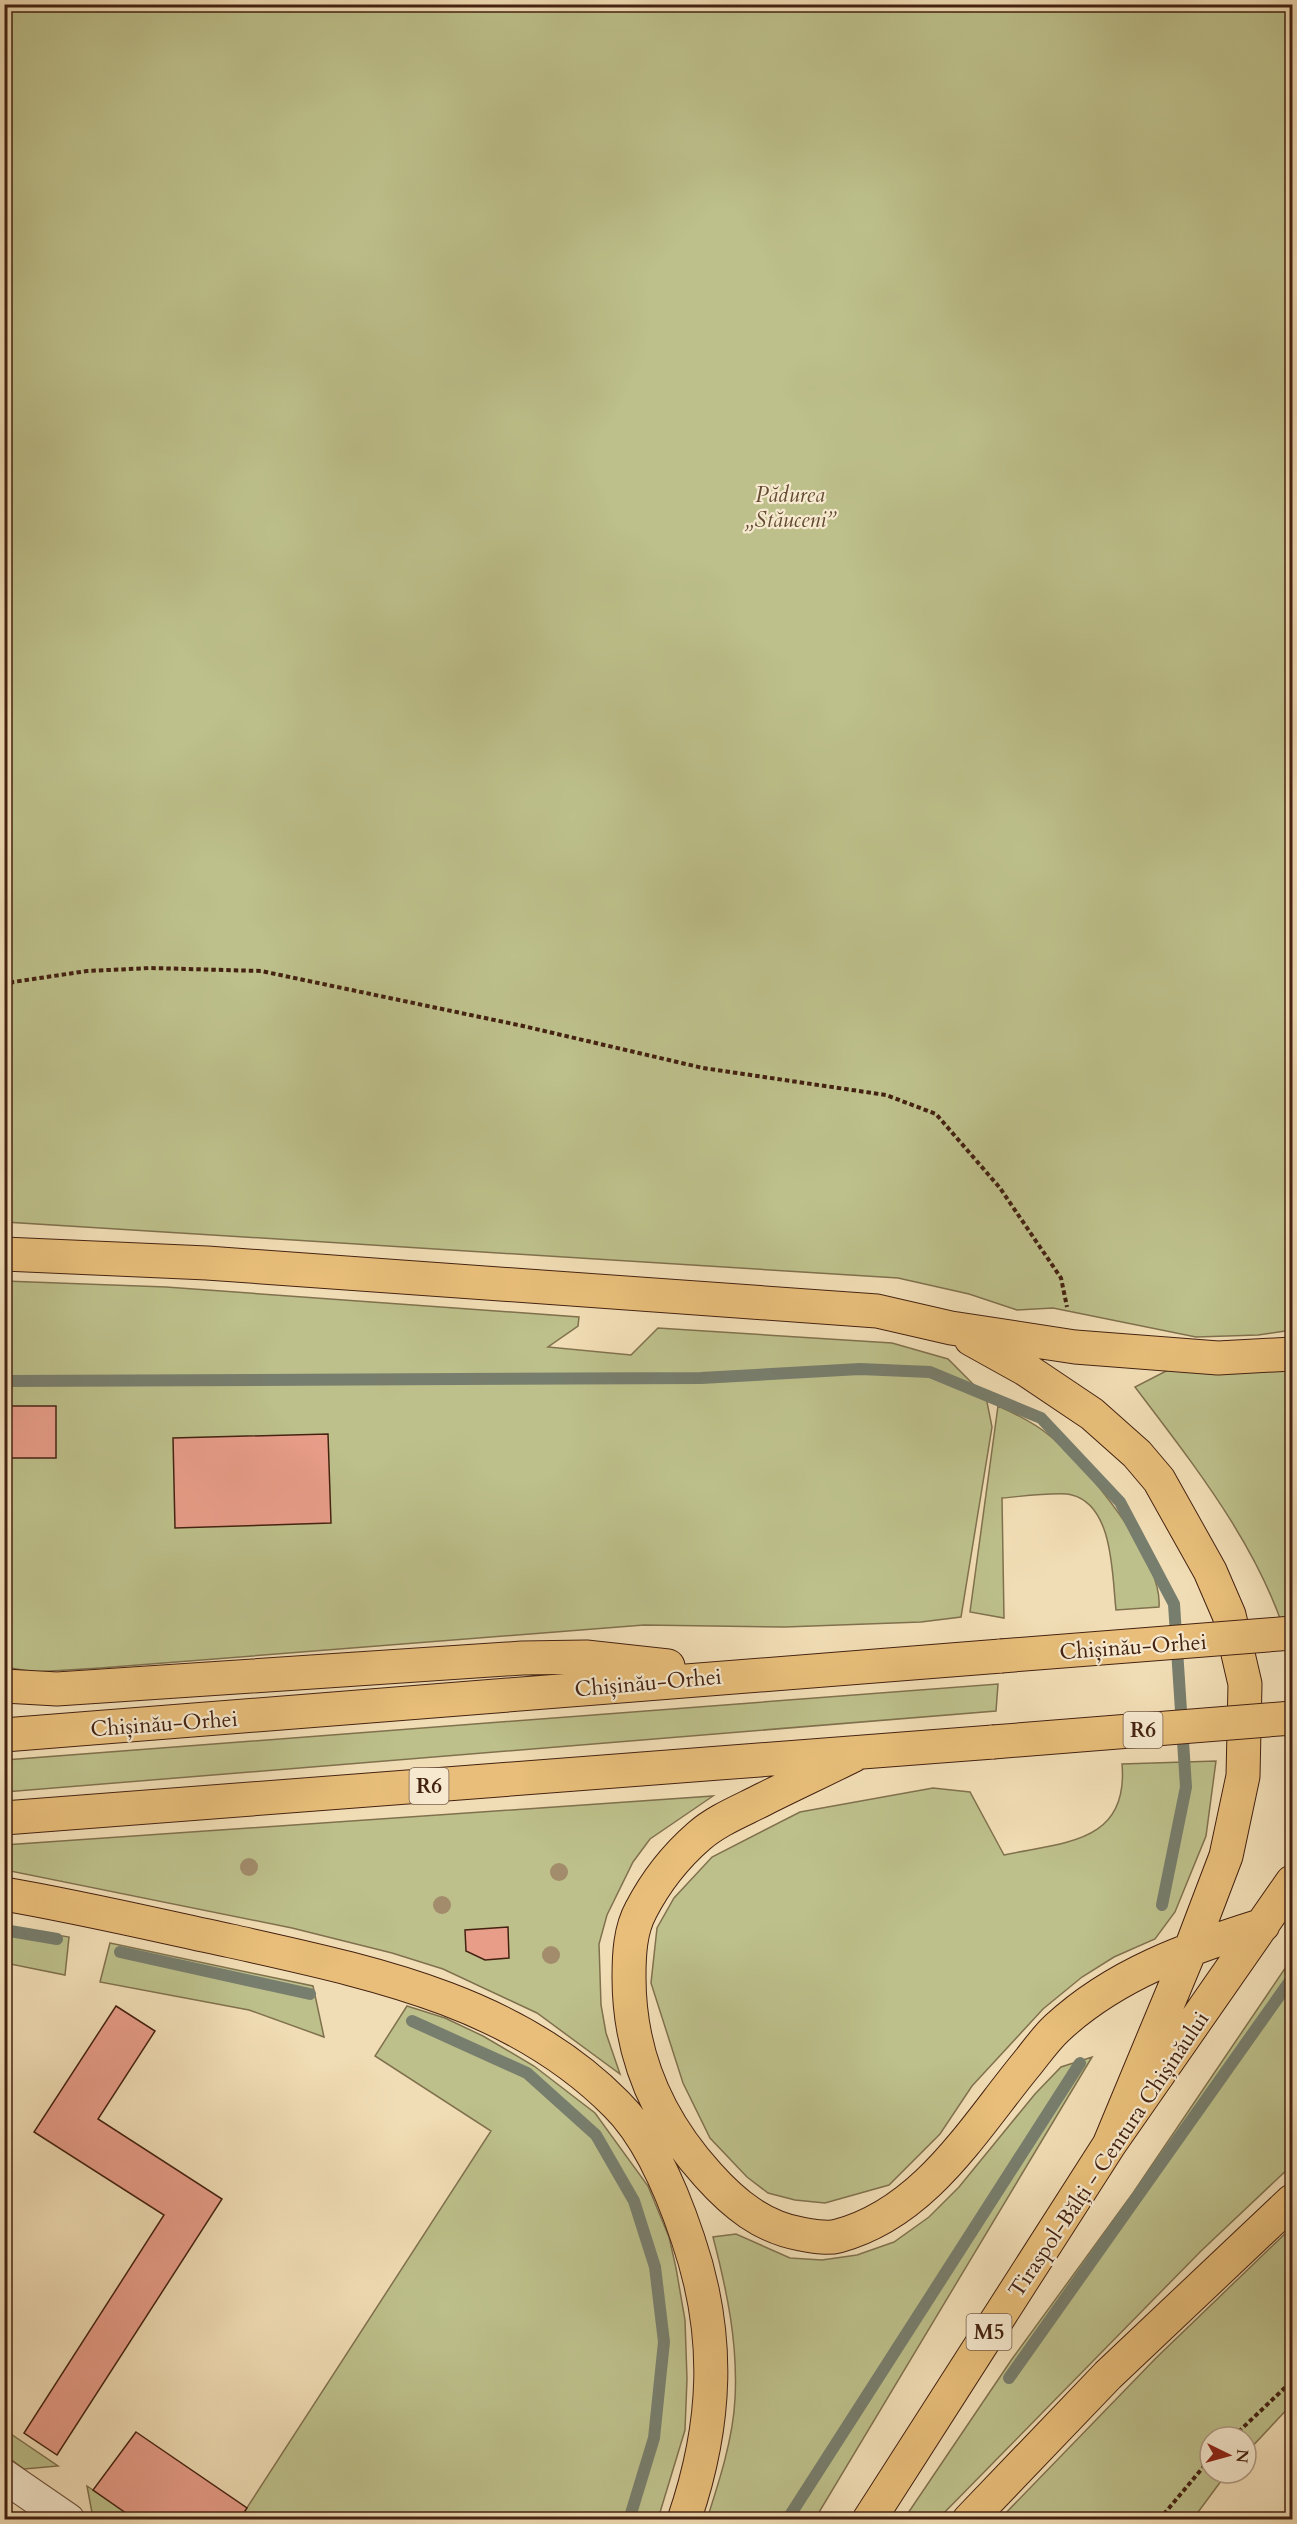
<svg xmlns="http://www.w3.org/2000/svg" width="1297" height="2524" font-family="Cardo,serif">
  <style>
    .green { fill: #bdc08b; stroke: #80714e; stroke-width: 1.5 }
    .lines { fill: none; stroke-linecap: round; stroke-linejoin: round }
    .stream { stroke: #787e6d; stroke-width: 12 }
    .building { fill: #e89d89; stroke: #421; stroke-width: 1.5 }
    .street-casing { stroke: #6f513a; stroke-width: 35 }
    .highway-casing { stroke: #421; stroke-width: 35 }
    .path { stroke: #421; stroke-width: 4; stroke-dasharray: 4.5 3; stroke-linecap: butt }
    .street { stroke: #f6e9cf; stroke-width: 33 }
    .highway { stroke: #e8be7a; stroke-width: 33 }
    .highway-bridge-casing { stroke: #421; stroke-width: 35; stroke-linecap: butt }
    .highway-bridge { stroke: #e8be7a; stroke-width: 33 }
    .tree { fill: #a28c6c }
    .labels { text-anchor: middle; stroke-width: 4.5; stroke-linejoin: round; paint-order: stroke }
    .shield { fill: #f6e9cf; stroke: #795e4a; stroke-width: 1.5 }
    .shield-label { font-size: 21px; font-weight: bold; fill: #421 }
    .park-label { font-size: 22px; font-style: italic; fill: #624a30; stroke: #f6e9cf }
    .street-label { font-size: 22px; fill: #421; stroke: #f6e9cf }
  </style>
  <rect width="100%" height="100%" fill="#f1ddb5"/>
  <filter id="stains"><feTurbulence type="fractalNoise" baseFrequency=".00333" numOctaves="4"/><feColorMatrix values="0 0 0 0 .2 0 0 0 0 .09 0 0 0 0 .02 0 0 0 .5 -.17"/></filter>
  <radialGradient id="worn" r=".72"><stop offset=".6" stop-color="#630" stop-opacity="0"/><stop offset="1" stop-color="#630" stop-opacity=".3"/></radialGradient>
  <!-- green -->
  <path class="green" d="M4 5H1292V1330L1258 1335 1196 1337 1053 1308 1017 1310 969 1294 898 1278 5 1222Z
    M4 1281 166 1287 579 1317 578 1326 548 1347 631 1355 658 1328 892 1343 948 1359 986 1397 992 1427 961 1617 921 1622 785 1627 644 1625 100 1668 34 1672 5 1667Z
    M1292 1365V1656C1266 1555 1197 1469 1135 1387L1172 1368Z
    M998 1406C1016 1414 1035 1423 1050 1436 1086 1465 1163 1559 1159 1607L1116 1610C1112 1576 1114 1506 1072 1495 1060 1491 1017 1497 1002 1498L1004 1618 970 1612Z
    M998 1684 996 1711 5 1792V1760Z
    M1216 1761 1206 1836 1175 1912 1155 1939 1114 1957 1082 1977 1043 2009 972 2086 940 2134 889 2185 825 2203 795 2200 768 2193 747 2177 710 2138 683 2083 651 1983 657 1928 674 1898 712 1857 800 1812 933 1788 970 1792 1004 1855C1063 1842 1129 1844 1122 1764Z
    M713 1796 650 1839 633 1862 607 1915 599 1944 601 2005 606 2033 620 2074 537 2013 443 1969 392 1953 292 1928 5 1870V1845L18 1844Z
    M4 1926 69 1937 65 1975 5 1963Z
    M110 1943 313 1986 324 2037 249 2010 100 1982Z
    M1292 1958V2165L1201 2251 938 2519H904L1012 2359 1133 2193Z
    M407 2006 445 2018 483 2036 534 2066 595 2113 648 2186 669 2237 676 2268 685 2320 687 2379 685 2430 658 2519 239 2520 491 2131 375 2056Z
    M1092 2057 815 2519H707C719 2482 733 2439 735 2399 738 2343 727 2291 713 2237L736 2234 790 2258 822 2260 857 2255 894 2242 929 2217 959 2187 1035 2094 1061 2067Z
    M1292 2227V2404L1246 2453V2437H1210V2473H1227L1193 2519H1000L1156 2358Z
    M5 2430 58 2466 24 2469 5 2455Z
    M87 2486 136 2519 93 2518Z"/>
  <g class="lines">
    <!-- stream -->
    <path class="stream" d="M4 1381 701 1378 860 1369 930 1372 1041 1418 1120 1502 1174 1604 1186 1787 1162 1905
      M4 1930 57 1939
      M120 1952 310 1994
      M412 2021 527 2073 596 2135 634 2201 655 2267 664 2342 654 2438 629 2520
      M1009 2378 1292 1978
      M787 2520 1080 2063"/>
  </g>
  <!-- building -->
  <path class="building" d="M4 1406H56V1458H4Z
    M328 1434 331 1523 175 1528 173 1438Z
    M508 1927 509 1958 485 1960 466 1951 465 1930Z
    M116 2006 155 2031 98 2119 222 2199 57 2455 24 2433 164 2215 34 2132Z
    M136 2432 247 2508 239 2520H136L93 2490Z"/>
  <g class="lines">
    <defs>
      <path id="street" d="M4 2476 68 2520"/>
      <path id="highway" d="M4 1254 207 1263 877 1311 951 1328 1075 1347 1218 1358 1292 1354
        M971 1339 1025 1369 1092 1414 1137 1454 1159 1480 1210 1571 1229 1615 1245 1684 1243 1776 1226 1856 1191 1948 1109 2145
        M4 1686 57 1689 522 1658 586 1657 668 1666
        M4 1735 1001 1656
        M854 1755C824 1770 794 1784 764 1799 743 1810 717 1820 699 1836 676 1856 655 1883 641 1910 630 1930 629 1955 629 1977 629 2053 657 2119 708 2175 734 2204 762 2227 801 2234 813 2236 827 2239 838 2236 924 2213 972 2131 1025 2066 1035 2054 1045 2039 1057 2028 1115 1974 1189 1948 1263 1925
        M4 1818 993 1742
        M4 1894C80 1907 156 1925 231 1941 369 1972 513 2000 616 2104 650 2137 673 2194 688 2239 721 2335 717 2424 684 2520
        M869 2520 1109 2145 1292 1882
        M969 2520 1108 2375 1292 2201"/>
    </defs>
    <!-- street casing -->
    <use href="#street" class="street-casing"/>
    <!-- highway casing -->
    <use href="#highway" class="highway-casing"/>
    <!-- path -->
    <path class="path" d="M4 988 13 982 87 971 151 968 261 971 523 1026 703 1068 886 1095 936 1114 1000 1188 1061 1278 1067 1307
      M1233 2437 1292 2381
      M1159 2520 1210 2459"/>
    <!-- street -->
    <use href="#street" class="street"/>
    <!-- highway -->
    <use href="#highway" class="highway"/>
    <defs>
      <path id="highway-bridge" d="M1001 1656 1292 1633
        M993 1742 1292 1718"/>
    </defs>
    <!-- highway-bridge casing -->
    <use href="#highway-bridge" class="highway-bridge-casing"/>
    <!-- highway-bridge -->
    <use href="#highway-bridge" class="highway-bridge"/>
  </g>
  <!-- trees -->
  <g class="tree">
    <circle cx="249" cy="1867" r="9"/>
    <circle cx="559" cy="1872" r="9"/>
    <circle cx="442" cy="1905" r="9"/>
    <circle cx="551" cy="1955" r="9"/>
  </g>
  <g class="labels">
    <!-- shield labels -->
    <g class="shield">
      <rect x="1123.5" y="1712" width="39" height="36" rx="4.5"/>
      <rect x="409.5" y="1768" width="39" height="36" rx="4.5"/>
      <rect x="966.5" y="2314" width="45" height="36" rx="4.5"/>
    </g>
    <g class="shield-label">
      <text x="1143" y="1737">R6</text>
      <text x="429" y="1793">R6</text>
      <text x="989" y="2339">M5</text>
    </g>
    <!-- park labels -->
    <g class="park-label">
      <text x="790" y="502">Pădurea<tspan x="790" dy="25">„Stăuceni”</tspan></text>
    </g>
    <!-- street labels -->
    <g class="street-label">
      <text transform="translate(1133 1646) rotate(-4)" y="8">Chișinău-Orhei</text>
      <text transform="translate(648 1682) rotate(-5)" y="8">Chișinău-Orhei</text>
      <text transform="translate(164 1723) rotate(-4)" y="8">Chișinău-Orhei</text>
      <text transform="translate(1108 2154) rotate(-56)" y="8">Tiraspol-Bălți - Centura Chișinăului</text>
    </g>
  </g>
  <!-- margin -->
  <rect width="1297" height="2524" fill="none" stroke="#f1ddb5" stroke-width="24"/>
  <rect x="6" y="6" width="1285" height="2512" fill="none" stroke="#421" stroke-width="3"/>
  <rect x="12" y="12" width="1273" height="2500" fill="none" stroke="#421" stroke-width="1.5"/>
  <!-- north arrow -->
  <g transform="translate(1228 2455) rotate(95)"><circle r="28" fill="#f6e9cf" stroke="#af9983" stroke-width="1.5"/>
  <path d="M0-4.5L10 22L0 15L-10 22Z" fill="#8f2418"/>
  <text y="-9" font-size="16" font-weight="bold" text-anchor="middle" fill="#442211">N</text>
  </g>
  <rect width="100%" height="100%" filter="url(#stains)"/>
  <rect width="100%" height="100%" fill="url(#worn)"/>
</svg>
